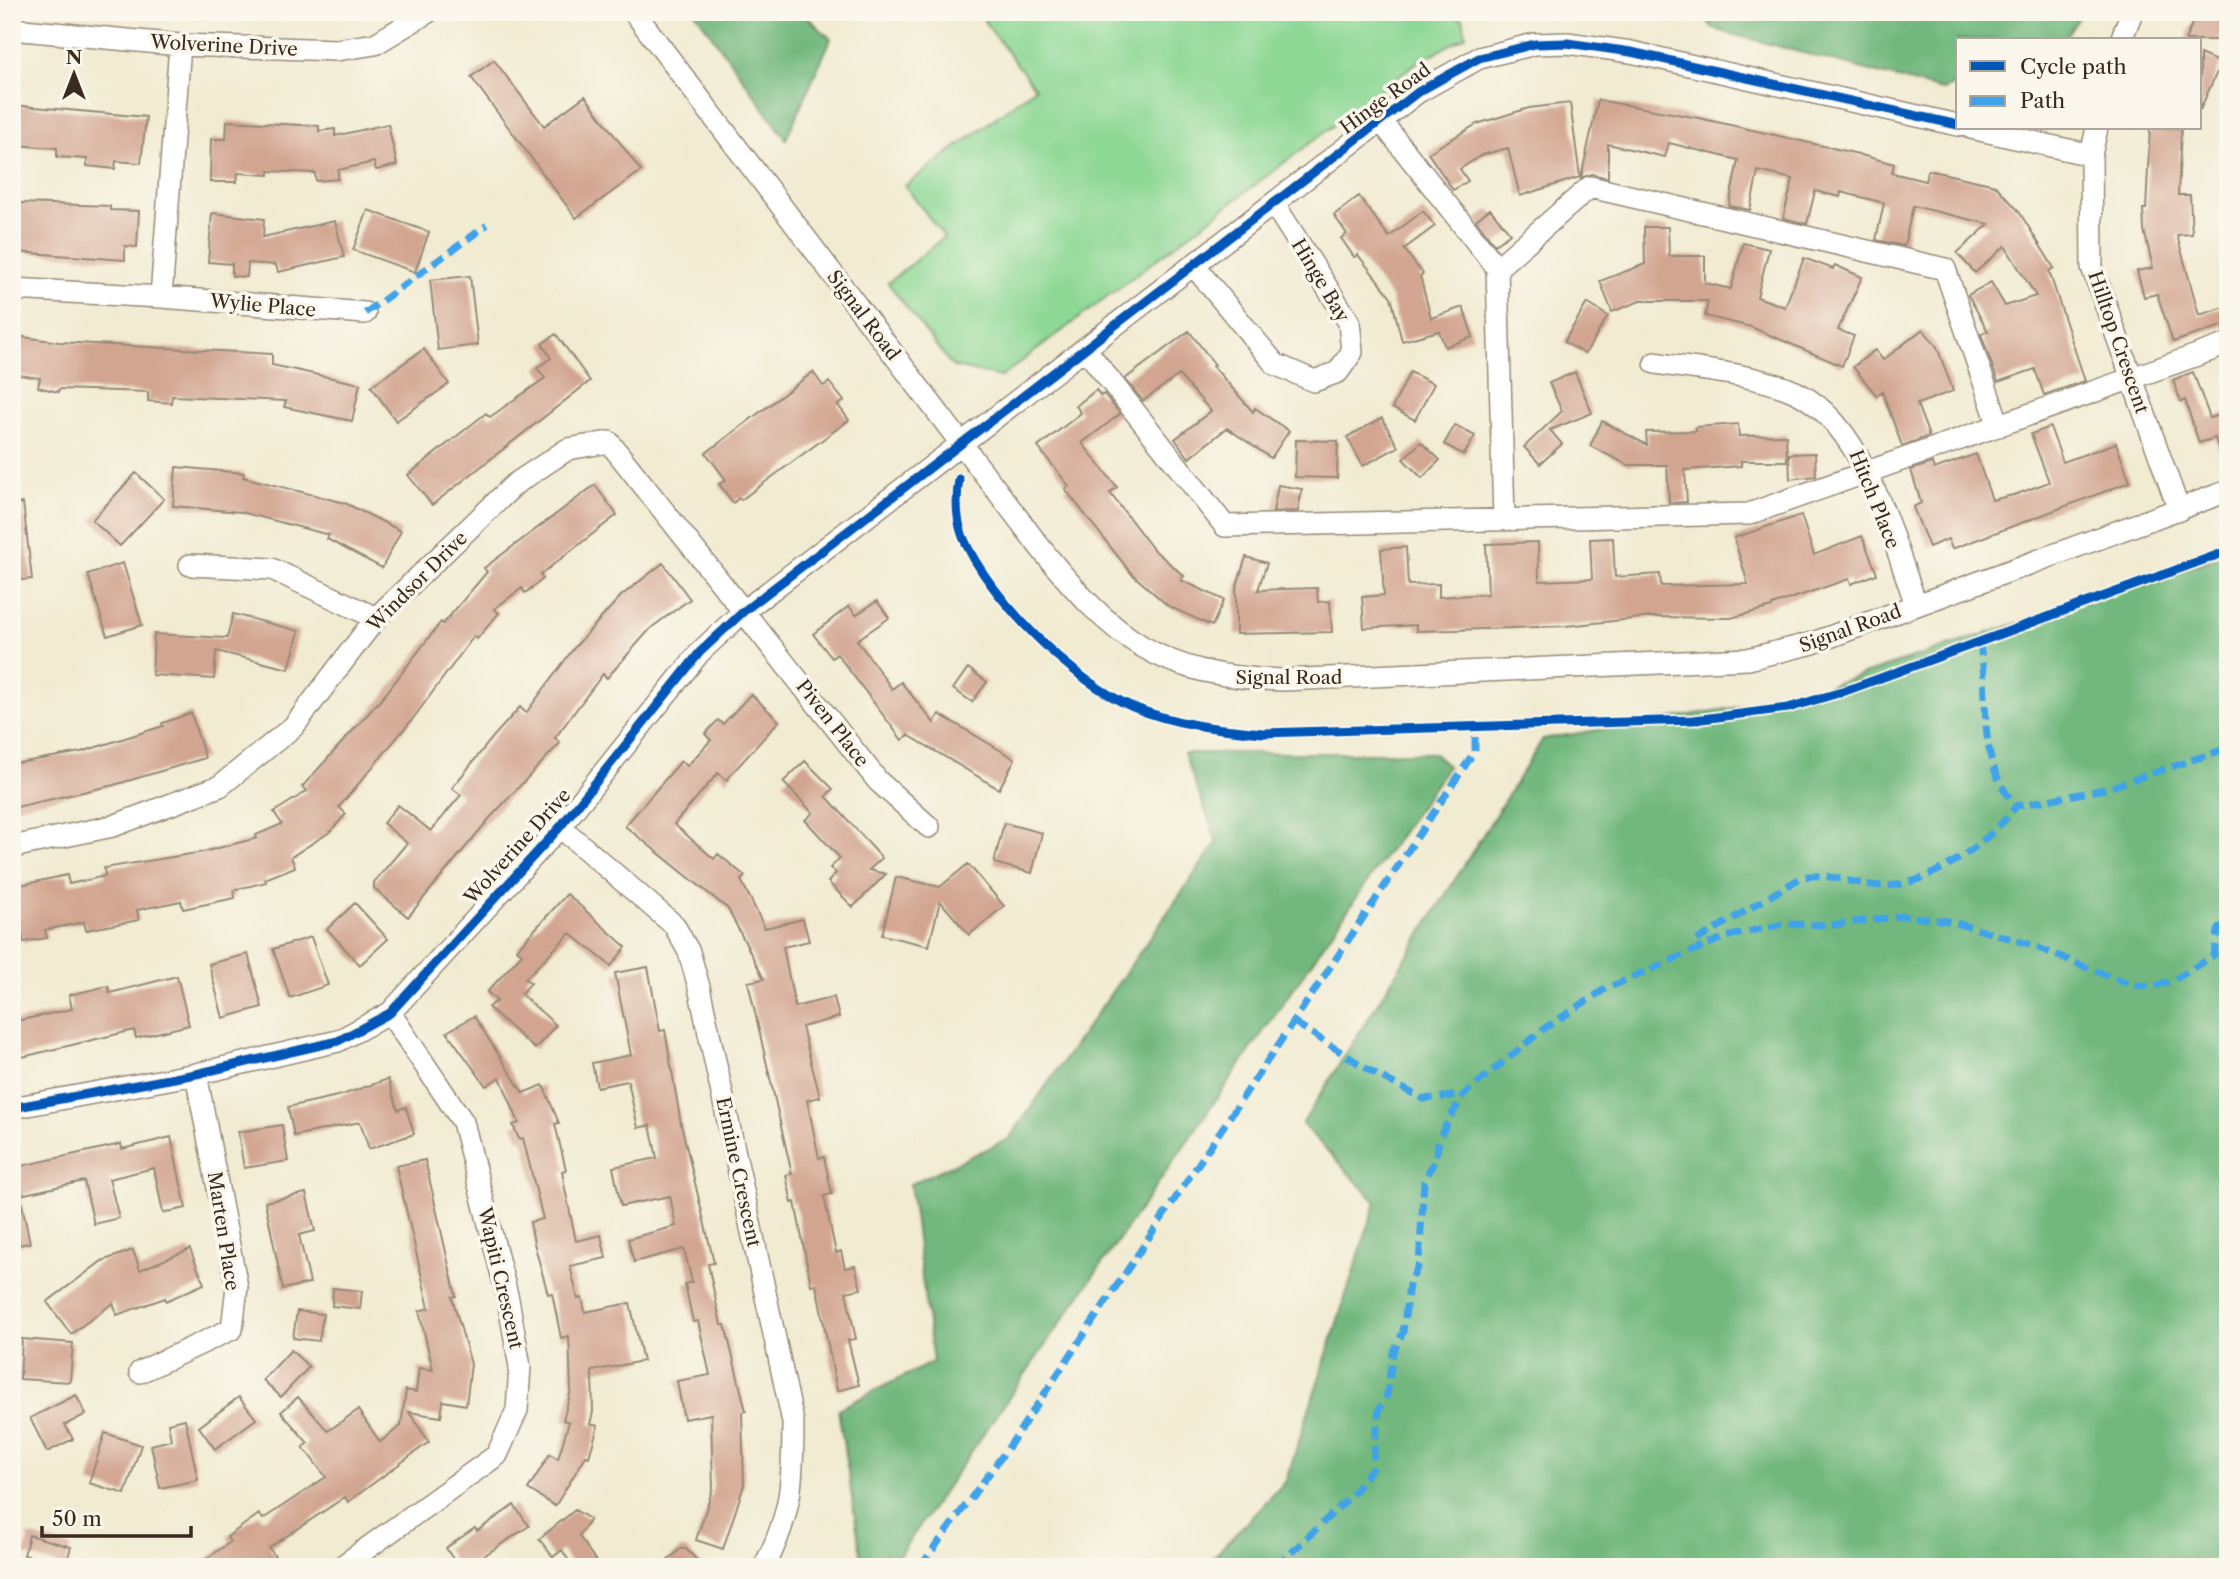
<svg xmlns="http://www.w3.org/2000/svg" width="2240" height="1579" font-family="'Libre Caslon Text',serif">
  <style>
    .green { fill: #8ed895; stroke: #64815a; stroke-width: 2 }
    .forest { fill: #72b87e; stroke: #56714e; stroke-width: 2 }
    .building { fill: #d2a590 }
    .lines { fill: none; stroke-linecap: round; stroke-linejoin: round }
    .minor-casing { stroke: #968a78; stroke-width: 24 }
    .minor { stroke: #fff; stroke-width: 21 }
    .quiet { stroke: #3fa3ea; stroke-width: 7; stroke-dasharray: 14 7; stroke-linecap: butt }
    .cycleway-casing { stroke: #fbf7ec; stroke-width: 13 }
    .cycleway { stroke: #0057b8; stroke-width: 9 }
    .labels { text-anchor: middle; stroke-width: 7; stroke-linejoin: round; paint-order: stroke }
    .street-label { font-size: 19px; fill: #3b2a1e; stroke: #fbf7ec }
  </style>
  <rect width="100%" height="100%" fill="#fbf7ec"/>
  <filter id="ink" filterUnits="userSpaceOnUse"><feTurbulence type="fractalNoise" baseFrequency=".0143" numOctaves="2"/><feDisplacementMap in="SourceGraphic" scale="14" xChannelSelector="R" yChannelSelector="G"/><feConvolveMatrix kernelMatrix="1 2 1 2 8 2 1 2 1" color-interpolation-filters="sRGB"/></filter>
  <filter id="wash" filterUnits="userSpaceOnUse"><feTurbulence type="fractalNoise" baseFrequency=".00686" numOctaves="4" result="noise"/><feDisplacementMap in="SourceGraphic" scale="28" xChannelSelector="R" yChannelSelector="G"/><feGaussianBlur stdDeviation="1.57" result="paint"/><feColorMatrix in="noise" values="0 0 0 0 0 0 0 0 0 0 0 0 0 0 0 0 0 1.4 0 .05"/><feComposite in="paint" operator="in"/></filter>
  <g filter="url(#wash)">
    <rect width="100%" height="100%" fill="#f1ebd2"/>
    <!-- green -->
    <path class="green" d="M992 12H1440L1463 19 1466 36 1416 63 1001 377 952 366 888 283 944 237 905 186 1035 88 984 21Z"/>
    <!-- forest -->
    <path class="forest" d="M695 12H802L831 39 786 139Z
      M1702 12H2082L2064 40H1958V84L1942 90 1713 29Z
      M2228 554V1567H1204L1286 1481 1376 1202 1302 1124 1543 739 1788 699Z
      M1184 753H1433L1448 766 891 1567H863L838 1409 933 1362 910 1184 1009 1139 1217 842Z"/>
    <g id="blocks">
      <!-- building -->
      <path class="building" d="M2197 12H2228V20L2219 40H2185Z
        M2200 54 2221 63 2200 110Z
        M494 60 544 126 585 96 641 171 576 218 471 77Z
        M1598 100 1699 118 1850 152 1894 164 1892 173 1925 181 1928 170 1995 185 2018 210 2054 268 2049 271 2085 381 2044 395 2035 369 1998 382 1981 334 1988 331 1968 295 1991 282 2005 306 2036 296 2005 246 1975 273 1957 253 1989 224 1913 206 1904 246 1876 240 1884 203 1841 192 1840 197 1815 191 1807 224 1783 218 1793 179 1758 171 1750 210 1729 206 1738 160 1669 143 1665 157 1608 144V178L1592 174 1581 178Z
        M1570 103 1580 177 1520 196 1508 148 1482 155 1460 169 1468 181 1453 190 1428 153 1477 124 1529 108Z
        M12 105 146 117 141 163 116 161 115 169 87 166V159L57 157V148L12 145Z
        M227 121 319 126V131L335 129V136L388 124 397 165 376 170 374 162 338 170V179L316 181 315 173 269 171V175L238 173 237 182H210L211 139H226Z
        M2150 128H2181L2178 195H2190L2192 234 2177 235 2199 315 2228 306V324L2173 342 2157 294 2144 297 2137 271 2153 268 2144 230 2143 209H2146Z
        M1359 196 1389 237 1423 211 1435 226 1404 249 1423 274 1420 276 1431 318 1463 307 1473 337 1445 347 1439 331 1402 341 1391 297 1358 255 1354 257 1341 238 1347 234 1334 215Z
        M19 203 110 206V210L139 211 137 247 125 246V260L16 252Z
        M1490 209 1510 233 1495 245 1476 220Z
        M368 210 429 232 415 272 353 250Z
        M212 213 264 219 263 237 335 221 344 257 278 272 276 265 248 263 247 277 232 276V264L208 262Z
        M1644 227H1668L1669 256H1705V283L1731 289 1743 243 1769 249 1757 297 1785 307 1804 258 1833 269 1835 265 1862 277 1838 330 1854 336 1842 366 1751 327 1705 316 1708 301H1640L1612 312 1600 281 1645 264Z
        M470 276 478 345 438 350 430 280Z
        M1587 303 1608 316 1585 354 1564 342Z
        M1923 329 1937 347 1953 391 1917 404 1929 436 1902 446 1882 391 1877 396 1853 367 1875 350 1883 360Z
        M1189 331 1215 365 1213 366 1253 412 1255 408 1289 431 1271 458 1227 428 1189 458 1175 439 1211 411 1179 375 1143 401 1125 379Z
        M556 334 590 381 432 505 408 475 486 413 490 417 545 378 537 368 551 358 542 344Z
        M16 336 59 342 272 354V365L360 384 352 421 284 407 286 401 172 396 171 403 148 401V392L59 389 58 392 38 387 40 378 12 374Z
        M424 349 449 384 396 421 371 386Z
        M813 372 823 386 829 382 844 401 838 405 849 420 741 500 739 498 733 503 719 484 726 480 706 453Z
        M1410 372 1434 384 1415 420 1392 408Z
        M1575 372 1592 413 1550 430 1562 444 1540 464 1524 447 1562 411 1549 383Z
        M2193 372 2210 418 2228 412V466L2225 467 2215 438 2199 443 2185 400 2181 402 2173 380Z
        M1096 390 1101 396 1104 394 1120 414 1082 443 1117 487 1110 493 1153 549 1184 576 1181 580 1224 600 1212 626 1168 606 1131 573 1065 489 1069 486 1038 447 1081 413 1076 406Z
        M1382 418 1398 447 1363 466 1347 437Z
        M1602 421 1647 445 1646 432 1696 431V427L1738 424 1739 436 1786 435 1787 461H1741V466L1685 470 1687 502 1669 503 1667 465H1628L1590 446Z
        M1455 425 1475 436 1464 455 1444 444Z
        M2050 427 2063 462 2116 443 2130 482 1952 549 1948 539 1929 547 1913 507 1921 503 1911 470 1932 463 1934 469 1976 454 1992 500 2017 494 2049 482 2031 434Z
        M1296 440 1338 441 1337 478 1295 477Z
        M1421 442 1440 460 1422 478 1403 459Z
        M1815 453 1816 476 1790 479 1789 454Z
        M176 467 244 473 243 477 345 503 401 531 382 568 327 539 329 535 241 512 173 506Z
        M136 473 164 499 120 546 92 520Z
        M595 485 617 515 540 575 543 579 525 593 522 588 494 609 499 613 477 639 474 636 412 720 339 807 346 814 330 832 291 857 295 867 265 879 266 882 234 890 235 898 183 909 181 901 137 910 139 920 86 930 84 922 45 930 47 938 24 942 22 934 12 935V887L67 875 69 884 105 876 104 868 203 852 257 838 256 835 282 824 274 812 307 791 302 787 384 696 441 622 443 624 487 572 484 568Z
        M1278 485 1302 489 1298 511 1273 512Z
        M23 503 32 579 12 581V504Z
        M1801 515 1814 555 1862 536 1877 574 1851 584 1849 579 1772 605V607L1731 618 1652 617 1566 626 1455 630 1416 631V625L1364 628 1362 597 1384 595 1381 549 1406 547 1408 585 1439 584V597L1488 594 1486 544 1538 542 1539 581 1592 579 1590 539 1613 538 1615 577 1660 574 1661 586 1748 584 1734 538Z
        M1246 557 1267 563 1258 590 1317 588 1318 602 1330 601 1332 632 1236 634V589Z
        M123 563 142 625 107 636 88 574Z
        M663 563 690 599 651 628 607 678 603 674 555 738 560 743 489 819 408 917 374 888V882L407 843 383 823 398 805 431 831 461 795 452 788 493 737 520 707 526 713 574 648 621 596Z
        M877 601 889 618 857 640 892 689 901 682 934 723 939 714 1015 759 999 789 908 735 902 740 837 654 832 658 813 634 849 606 856 615Z
        M233 614 299 631 289 669 216 651 214 679 152 675 154 634 227 638Z
        M968 668 987 682 972 702 953 689Z
        M751 694 779 721 726 780 718 773 674 824 714 859 718 854 745 876 741 880 765 928 803 919 809 941 783 947 795 1007 834 997 839 1017 802 1027 820 1097 807 1100 819 1158 824 1157 832 1194 824 1196 836 1253 841 1251 845 1268 855 1266 861 1289 846 1292 856 1339 848 1340 859 1385 837 1391 816 1284 811 1285 795 1202 792 1203 786 1175 792 1174 748 982 764 979 728 909 625 826 681 761 687 766 711 740 705 734 718 720 723 724Z
        M191 713 205 758 114 785 12 808V764L81 752 163 726 162 723Z
        M805 761 833 789 826 796 882 858 869 870 886 874 853 907 828 882 836 873 830 868 840 858 805 820 813 813 783 782Z
        M1004 823 1042 833 1032 873 994 863Z
        M968 864 1004 906 969 935 940 901 929 946 882 935 896 877 940 887Z
        M567 894 626 947 611 966 570 933 525 979 531 983 521 994 556 1025 535 1049 488 1007 497 1001 487 992 522 954 517 949Z
        M355 903 388 939 360 965 327 929Z
        M311 937 328 985 290 998 273 949Z
        M248 954 262 1007 223 1018 209 964Z
        M648 967 660 1031 665 1030 681 1124 714 1263 708 1264 721 1325H725L746 1411 742 1412 744 1485 723 1549 696 1540 713 1488 711 1414 684 1419 677 1381 710 1375 698 1321 693 1322 685 1284 692 1282 684 1249 634 1262 628 1239 676 1226 670 1196 621 1206 613 1167 657 1158 650 1125 638 1128 628 1081 597 1087 592 1063 631 1055 615 973Z
        M177 976 189 1025 136 1038 134 1030 18 1058 12 1022 72 1009 69 995 108 986 110 993Z
        M474 1016 523 1093 543 1085 559 1123 555 1124 566 1170 562 1171 564 1184 576 1241 601 1235 606 1258 570 1266 578 1299 582 1298 585 1312 630 1303 643 1361 592 1371 593 1412 590 1424 598 1426 589 1457 586 1456 555 1506 528 1489 550 1454 558 1459 569 1422 563 1420 571 1391 569 1336 561 1338 552 1293 548 1294 534 1243 530 1222 543 1219 523 1138 519 1139 513 1125 519 1123 500 1077 486 1086 447 1032Z
        M388 1079 398 1110 406 1107 414 1134 369 1149 360 1122 294 1136 288 1107 342 1095Z
        M282 1125 288 1161 244 1168 238 1132Z
        M171 1137 186 1208 163 1213 154 1168 109 1179 119 1218 94 1224 84 1181 20 1195 30 1243 12 1246V1168L121 1144 122 1149Z
        M425 1160 456 1296 452 1297 471 1364 466 1405 443 1401 441 1417 409 1412 429 1442 348 1502 345 1497 269 1548 275 1556 260 1567H195L230 1542 227 1537 259 1514 263 1519 326 1477 303 1447 308 1443 281 1412 298 1397 328 1431 358 1410 380 1442 401 1426 406 1390 416 1392 419 1368 433 1370 419 1311 429 1308 396 1166Z
        M306 1193 315 1231 299 1235 310 1283 283 1289 265 1202Z
        M190 1249 204 1284 166 1301 165 1298 117 1315 113 1303 71 1334 47 1302 102 1261 133 1250 140 1270Z
        M333 1288 362 1291 360 1309 332 1306Z
        M297 1311 323 1314 319 1341 293 1338Z
        M22 1339 73 1343 70 1382 20 1379Z
        M291 1350 309 1367 281 1397 263 1380Z
        M76 1395 86 1414 65 1425 73 1439 47 1452 30 1418Z
        M239 1397 256 1419 215 1449 199 1427Z
        M185 1419 198 1480 160 1488 151 1445 171 1440 168 1423Z
        M105 1433 141 1445 125 1494 89 1483Z
        M514 1505 529 1526 467 1567H458L446 1548 475 1528 477 1531Z
        M575 1510 590 1519 579 1536 600 1567H573L562 1550 553 1557 539 1539Z
        M29 1535 71 1547 65 1567 24 1555Z
        M680 1549H686L704 1567H661Z"/>
    </g>
  </g>
  <g filter="url(#ink)">
    <use href="#blocks" fill-opacity="0" stroke="#968a78" stroke-width="2"/>
    <g class="lines">
      <defs>
        <path id="minor" d="M634 12 1039 546C1113 639 1160 677 1283 680L1748 659 1813 643 2228 491
          M12 29 180 45 337 50 375 44 428 12
          M2121 40 2132 12
          M1381 121 1497 268 1504 519
          M1971 128 2091 155
          M2097 128 2091 155 2092 267 2179 510
          M1195 267 1275 364 1314 381 1338 372 1352 352 1349 322 1274 204
          M1497 268 1590 187 1945 269 1999 426
          M12 289 161 297 365 313
          M161 297 180 45
          M1086 350 1225 526 1749 514 2228 344
          M1655 363C1698 370 1745 373 1786 388 1863 415 1890 534 1916 604
          M190 565 272 569 376 618
          M560 827 674 925 689 952 699 987 793 1422C793 1480 792 1514 764 1567
          M12 847 113 826 220 786 294 726 376 618 515 484 568 449 609 442 878 781 929 827
          M12 1108 196 1074 338 1041 390 1013 560 827 700 652 744 611 1418 92 1479 58 1535 44 1567 43 1631 52 1958 125
          M140 1372 232 1329 237 1287 196 1074
          M341 1567 497 1455 517 1410 520 1367 508 1299 463 1122 390 1013"/>
      </defs>
      <!-- minor casing -->
      <use href="#minor" class="minor-casing"/>
      <!-- minor -->
      <use href="#minor" class="minor"/>
      <!-- quiet -->
      <path class="quiet" d="M365 313 487 225
        M1979 642C1993 702 1972 755 2016 806
        M1697 940 1802 877C1831 872 1853 885 1882 886 1929 887 1990 842 2016 806L2105 789 2228 748
        M1294 1022 1372 1072 1423 1099 1463 1095
        M920 1567 1008 1448 1475 751V728
        M1276 1567 1351 1496 1372 1468 1379 1409 1386 1400 1393 1353 1403 1332 1409 1285 1419 1264 1424 1181 1435 1159 1440 1136 1463 1095 1545 1028 1605 989 1725 937 1783 924 1831 925 1902 916 1949 921 2029 944 2128 984 2152 987 2174 980 2214 955 2218 931 2228 914"/>
      <defs>
        <path id="cycleway" d="M959 479C956 498 956 519 963 537 988 597 1073 682 1133 707 1176 725 1217 729 1263 733L1694 720 1788 708 1845 691 2228 551
          M12 1108 196 1074 338 1041 390 1013 560 827 700 652 744 611 1418 92 1479 58 1535 44 1567 43 1631 52 1958 125"/>
      </defs>
      <!-- cycleway casing -->
      <use href="#cycleway" class="cycleway-casing"/>
      <!-- cycleway -->
      <use href="#cycleway" class="cycleway"/>
    </g>
  </g>
  <g class="labels">
    <!-- street labels -->
    <g class="street-label">
      <text transform="translate(224 45) rotate(3)" y="7">Wolverine Drive</text>
      <text transform="translate(1385 98) rotate(-36)" y="7">Hinge Road</text>
      <text transform="translate(1321 280) rotate(59)" y="7">Hinge Bay</text>
      <text transform="translate(263 305) rotate(5)" y="7">Wylie Place</text>
      <text transform="translate(864 315) rotate(53)" y="7">Signal Road</text>
      <text transform="translate(2119 342) rotate(71)" y="7">Hilltop Crescent</text>
      <text transform="translate(1875 499) rotate(68)" y="7">Hitch Place</text>
      <text transform="translate(417 581) rotate(-45)" y="7">Windsor Drive</text>
      <text transform="translate(1850 628) rotate(-20)" y="7">Signal Road</text>
      <text x="1289" y="684">Signal Road</text>
      <text transform="translate(833 723) rotate(52)" y="7">Piven Place</text>
      <text transform="translate(517 846) rotate(-48)" y="7">Wolverine Drive</text>
      <text transform="translate(739 1172) rotate(78)" y="7">Ermine Crescent</text>
      <text transform="translate(224 1231) rotate(81)" y="7">Marten Place</text>
      <text transform="translate(501 1278) rotate(77)" y="7">Wapiti Crescent</text>
    </g>
  </g>
  <!-- margin -->
  <rect width="2240" height="1579" fill="none" stroke="#fbf7ec" stroke-width="42"/>
  <!-- legend -->
  <rect x="1956" y="38" width="245" height="91" fill="#fbf7ec" stroke="#aea59a" stroke-width="2"/>
  <rect x="1970" y="61" width="35" height="10" fill="#0057b8" stroke="#aea59a" stroke-width="2"/>
  <text x="2020" y="74" font-size="21" fill="#3b2a1e">Cycle path</text>
  <rect x="1970" y="96" width="35" height="10" fill="#3fa3ea" stroke="#aea59a" stroke-width="2"/>
  <text x="2020" y="108" font-size="21" fill="#3b2a1e">Path</text>
  <!-- north arrow -->
  <g transform="translate(74 74)" stroke="#fbf7ec" stroke-width="5" paint-order="stroke">
  <path d="M0-5L12 26L0 18L-12 26Z" fill="#3b2a1e"/>
  <text y="-10" font-size="19" font-weight="bold" text-anchor="middle" fill="#3b2a1e">N</text>
  </g>
  <!-- scale -->
  <path d="M42 1526v10h149v-10" fill="none" stroke="#3b2a1e" stroke-width="3.5"/>
  <text x="52" y="1526" font-size="21" fill="#3b2a1e" stroke="#fbf7ec" stroke-width="5" paint-order="stroke">50 m</text>
</svg>
